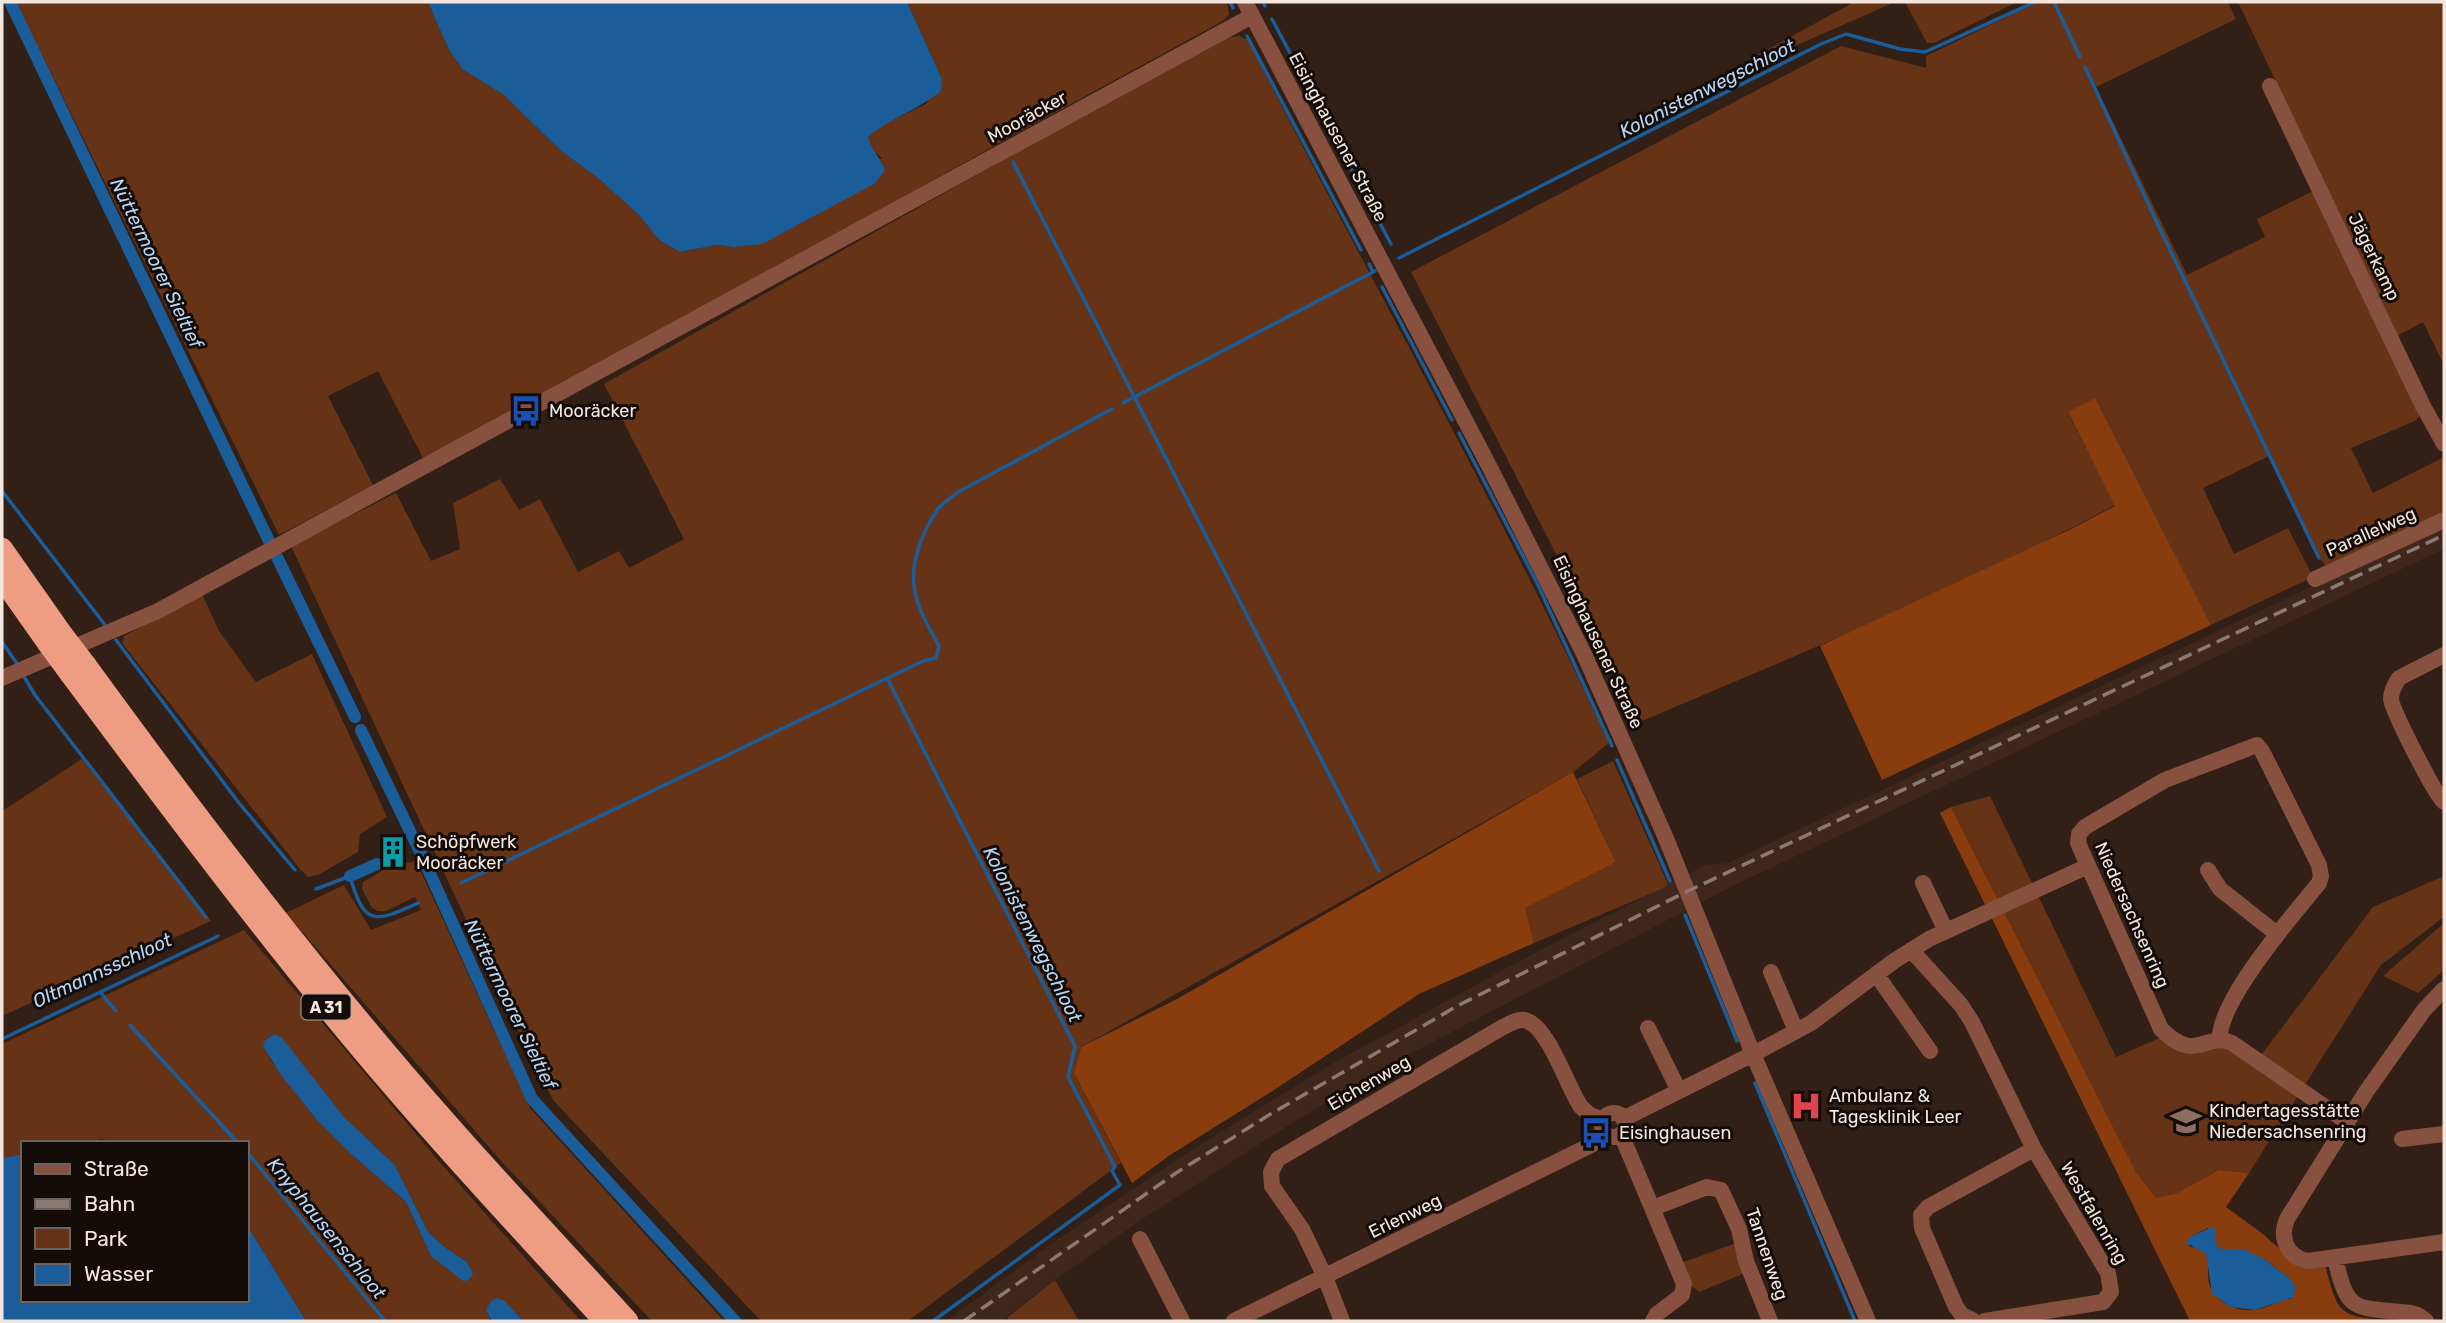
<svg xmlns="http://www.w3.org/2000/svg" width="2446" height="1323" font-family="Rubik,sans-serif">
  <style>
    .built { fill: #40271b }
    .green { fill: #673317; fill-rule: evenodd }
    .forest { fill: #893d0f; fill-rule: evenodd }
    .water { fill: #1a5d99 }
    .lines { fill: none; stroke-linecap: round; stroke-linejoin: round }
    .stream { stroke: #1a5d99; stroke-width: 3.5 }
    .canal { stroke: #1a5d99; stroke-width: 12 }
    .minor { stroke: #87503f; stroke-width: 16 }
    .highway { stroke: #ee9c82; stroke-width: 21 }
    .rail { stroke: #8b7a72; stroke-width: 3.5; stroke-dasharray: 14 7; stroke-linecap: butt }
    .highway-bridge { stroke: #ee9c82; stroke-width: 21 }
    .labels { text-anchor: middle; stroke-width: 6; stroke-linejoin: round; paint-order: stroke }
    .shield { fill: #140c08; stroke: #b0a59e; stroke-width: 2 }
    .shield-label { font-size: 16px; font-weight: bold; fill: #f3e6df }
    .street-label { font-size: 18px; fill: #f3e6df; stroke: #140c08 }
    .poi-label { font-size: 18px; fill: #f3e6df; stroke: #140c08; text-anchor: start }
    .water-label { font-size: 19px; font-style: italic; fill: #b7d7f9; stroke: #140c08 }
  </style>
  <rect width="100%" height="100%" fill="#321f16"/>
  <!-- built -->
  <path class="built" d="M2444 524V549L1737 884 1400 1059 1294 1122 1144 1218 1055 1280 1001 1321H946L1061 1237 1193 1149 1330 1065 1516 963 1706 865 1728 863Z"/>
  <!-- green -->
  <path class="green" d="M16 2H428L448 48 462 69 504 95 561 151 598 178 638 214 659 240 680 252 717 245 733 247 882 158 870 148 867 137 882 125 926 104 942 79 907 2H1227L1229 14 1223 21 1003 141 596 369 423 458 378 371 328 396 373 485 279 535Z
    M1854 2H1895L1754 64 1752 58Z
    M1905 2H2017L1934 43H1927Z
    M2038 2H2228L2236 19 2096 87 2187 275 2265 237 2257 219 2313 191 2421 415 2415 421 2351 448 2373 493 2442 458 2444 463V514L2333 565H2326L2319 558 2269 456 2203 488 2234 554 2288 528 2311 573 2309 579 2211 625 2095 399 2068 413 2115 505C1962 587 1801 654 1642 721L1411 272 1841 46 1926 68V56Z
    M2238 2H2444V365L2423 322 2397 336Z
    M1239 36 1248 40C1367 275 1498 504 1609 743L1573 772 1081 1047 1074 1073 1121 1163 908 1321H761L553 1100 530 1056 291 546 396 493 431 561 460 549 453 503 500 479 519 510 540 499 578 572 619 551 629 568 684 539 604 384 1039 140 1230 37Z
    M202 594 219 631 256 682 312 654 387 817 360 834 358 852 318 875 308 877 300 869 122 643 124 636Z
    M82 759 211 921 2 1016V811Z
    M1613 761 1668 884 1664 888 1534 943 1524 908 1616 862 1577 779Z
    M1990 796 2116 1057 2160 1038C2197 1059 2194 1054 2233 1039L2262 1054 2373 907 2444 876V917L2381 965 2249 1173 2219 1170 2177 1193 2156 1198 2136 1172 1951 807Z
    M416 861 530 1108 724 1321H652L502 1162 286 913 344 885 371 930 421 910 415 897 386 911H378L372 908 362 889 363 882 387 868 392 869 399 865Z
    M2444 923V970L2418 993 2383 976Z
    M244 930 437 1159 581 1321H523L505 1301 489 1319 492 1321H306L247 1225V1143H126L101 1139 83 1143H23V1154L2 1158V1044ZM275 1034 344 1117 395 1165 428 1232 446 1248 467 1262 431 1256 406 1202 349 1152 317 1120 270 1059 265 1040Z
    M1736 1243 1745 1273 1699 1292 1689 1284 1681 1263Z
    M1055 1280 1079 1321H1007L1008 1317Z"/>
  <!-- forest -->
  <path class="forest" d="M2095 398 2211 625 1882 780 1820 646 2069 530 2115 506 2068 412Z
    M1573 772 1616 862 1525 908 1534 943 1419 994 1277 1088 1170 1155 1132 1183 1074 1073 1081 1047 1177 999Z
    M1951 807 2136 1172 2156 1198 2177 1193 2219 1170 2249 1173 2226 1207 2263 1234 2294 1262 2325 1265C2329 1278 2332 1296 2340 1307 2353 1323 2391 1318 2409 1321H2190L1940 813ZM2208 1228 2215 1235V1243L2222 1250 2266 1260 2291 1280V1299C2281 1299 2275 1304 2266 1307 2245 1315 2219 1307 2210 1286 2206 1276 2210 1264 2206 1254L2203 1250 2189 1246 2192 1236Z"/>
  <!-- water -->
  <path class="water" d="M428 2H907L942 79 941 91C918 110 890 118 868 137 871 151 881 157 885 171L874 184 762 244 733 247 717 245 680 252 659 240 638 214 598 178 561 151 504 95 462 69 448 48Z
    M275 1034 282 1038 344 1117 395 1165 428 1232 446 1248 467 1262 473 1274 469 1280 463 1281 431 1256 406 1202 349 1152 317 1120 281 1075 263 1046 265 1040Z
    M23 1154V1300H247V1225L306 1321H2V1158Z
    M2212 1227 2216 1230 2215 1243 2222 1250 2243 1249 2266 1260 2291 1280 2295 1287 2294 1297 2255 1310 2230 1307 2212 1293 2206 1254 2185 1242 2192 1236Z
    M497 1298 505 1301 523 1321H492L486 1310 491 1301Z"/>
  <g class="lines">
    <!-- stream -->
    <path class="stream" d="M1230 2 1233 8
      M1263 2 1265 6
      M2054 2 2080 57
      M1272 19 1391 244
      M1247 36 1361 250
      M2085 67 2158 225 2319 558
      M1013 162 1379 871
      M1399 258 1821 44 1846 34 1900 49 1925 52 2035 2
      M1369 264 1373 272
      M1382 287 1452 420
      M1123 403 1375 271
      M1459 433 1537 583 1612 746
      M2 491 105 625
      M116 640 239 803 295 870
      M2 642 18 665
      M23 675 35 695 206 917
      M887 678 1075 1046 1068 1077 1115 1167 1112 1171 1120 1185 933 1321
      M1617 760 1670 881
      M461 883 923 661 936 658 939 646C929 628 916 606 914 586 911 560 923 530 938 509 943 503 952 497 958 492L1112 409
      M316 889 350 876C364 928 376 922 418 903
      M1685 915 1737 1041
      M101 993 116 1011
      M130 1025 238 1143
      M2 1039 218 936
      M1755 1083 1855 1321
      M247 1152 385 1321"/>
    <!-- canal -->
    <path class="canal" d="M10 2 269 541
      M277 557 355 717
      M361 730 422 856 532 1099 735 1321
      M350 876 377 864"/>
    <!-- minor -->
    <path class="minor" d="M1245 2 1486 460 1584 654 1665 836 1753 1054 1868 1321
      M2270 86 2423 406 2444 444
      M2315 579 2444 520
      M2444 655 2399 678C2395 684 2391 692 2391 699 2392 710 2435 795 2444 802
      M2 678 158 611 1252 16
      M2208 870 2220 889 2277 934
      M1923 883 1946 931
      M1911 950 1961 1005 1972 1022 2034 1149 2108 1273 2111 1292 2103 1302 1985 1321
      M1771 972 1796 1031
      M1876 974 1930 1051
      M2444 989 2424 1010 2366 1092 2287 1219C2279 1238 2287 1257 2308 1261L2444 1242
      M1648 1028 1679 1091
      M2220 1040C2217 1002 2294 914 2319 883L2321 876 2319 865 2262 751 2257 745 2165 780 2085 827 2079 834 2078 843 2161 1029C2197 1065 2205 1031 2232 1043L2347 1122
      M1602 1125a12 12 0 1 1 24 0a12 12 0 1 1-24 0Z
      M1623 1119 1761 1050 1811 1023 1894 961 1929 939 2088 866
      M1621 1134 1684 1284 1682 1295 1657 1314 1653 1321
      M2402 1139 2444 1134
      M1653 1208 1707 1187 1721 1190 1739 1229 1746 1261 1770 1321
      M1140 1239 1182 1321
      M2335 1258C2347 1310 2352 1308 2402 1312 2412 1312 2419 1314 2426 1321
      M1234 1321 1593 1144
      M1342 1321 1325 1277 1302 1229 1272 1186 1271 1172 1278 1159 1503 1027C1509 1024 1517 1019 1524 1020 1548 1024 1567 1087 1581 1107L1590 1115 1603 1120
      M1974 1321 1962 1315 1956 1307 1922 1228 1921 1215 1928 1207 2034 1149"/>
    <!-- highway -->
    <path class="highway" d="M2 548 63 635
      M2 579 48 644
      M86 665C201 823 320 979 450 1126 508 1192 569 1256 628 1321
      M70 674C161 796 252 918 349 1035 431 1134 518 1227 604 1321"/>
    <!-- rail -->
    <path class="rail" d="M964 1321 1176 1173 1269 1115 1459 1005 1688 891 2444 535"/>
    <!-- highway-bridge -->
    <path class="highway-bridge" d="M63 635 86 665
      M48 644 70 674"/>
  </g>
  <!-- icons -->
  <defs>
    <symbol id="bus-bare" viewBox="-9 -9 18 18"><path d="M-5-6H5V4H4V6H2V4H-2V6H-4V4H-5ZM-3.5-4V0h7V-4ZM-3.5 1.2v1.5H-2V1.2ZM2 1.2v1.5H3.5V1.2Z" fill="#1a4fb4" stroke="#140c08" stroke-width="2.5" paint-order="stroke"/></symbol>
    <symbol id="building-bare" viewBox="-9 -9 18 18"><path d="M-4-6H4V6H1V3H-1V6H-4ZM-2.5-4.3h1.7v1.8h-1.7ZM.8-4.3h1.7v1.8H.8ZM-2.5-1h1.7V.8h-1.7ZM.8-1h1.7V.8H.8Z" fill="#0f9aa8" stroke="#140c08" stroke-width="2.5" paint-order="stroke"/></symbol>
    <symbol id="hospital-bare" viewBox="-9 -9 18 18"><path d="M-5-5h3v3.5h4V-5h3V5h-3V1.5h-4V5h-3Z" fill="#e0444e" stroke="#140c08" stroke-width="2.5" paint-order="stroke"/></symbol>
    <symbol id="school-bare" viewBox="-9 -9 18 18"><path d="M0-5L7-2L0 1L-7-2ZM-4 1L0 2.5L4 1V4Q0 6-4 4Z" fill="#8d6e63" stroke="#140c08" stroke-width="2.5" paint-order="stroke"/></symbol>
  </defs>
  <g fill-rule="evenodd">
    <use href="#bus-bare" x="504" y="389" width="44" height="44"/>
    <use href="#building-bare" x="371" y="830" width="44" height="44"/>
    <use href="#hospital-bare" x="1784" y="1084" width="44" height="44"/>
    <use href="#school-bare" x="2164" y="1099" width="44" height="44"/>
    <use href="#bus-bare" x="1574" y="1111" width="44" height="44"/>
  </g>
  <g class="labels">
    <!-- shield labels -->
    <rect class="shield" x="301.5" y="994.5" width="49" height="25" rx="5"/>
    <g class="shield-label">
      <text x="326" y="1013">A 31</text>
    </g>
    <!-- street labels -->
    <g class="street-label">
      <text transform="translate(1027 117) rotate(-29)" y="6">Mooräcker</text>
      <text transform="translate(1338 137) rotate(62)" y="6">Eisinghausener Straße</text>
      <text transform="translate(2374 257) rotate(64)" y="6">Jägerkamp</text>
      <text transform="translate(2371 532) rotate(-24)" y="6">Parallelweg</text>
      <text transform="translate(1598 642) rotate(65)" y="6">Eisinghausener Straße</text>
      <text transform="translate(2132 915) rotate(66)" y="6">Niedersachsenring</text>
      <text transform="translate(1369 1083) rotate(-30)" y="6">Eichenweg</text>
      <text transform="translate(2094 1213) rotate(60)" y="6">Westfalenring</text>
      <text transform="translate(1405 1216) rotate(-26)" y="6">Erlenweg</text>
      <text transform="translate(1767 1254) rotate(71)" y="6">Tannenweg</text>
    </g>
    <!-- poi labels -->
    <g class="poi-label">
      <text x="549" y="417">Mooräcker</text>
      <text x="416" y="848">Schöpfwerk<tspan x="416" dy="21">Mooräcker</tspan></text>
      <text x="1829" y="1102">Ambulanz &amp;<tspan x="1829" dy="21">Tagesklinik Leer</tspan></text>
      <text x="2209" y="1117">Kindertagesstätte<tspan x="2209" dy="21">Niedersachsenring</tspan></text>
      <text x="1619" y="1139">Eisinghausen</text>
    </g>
    <!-- water labels -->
    <g class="water-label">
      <text transform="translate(1707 88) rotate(-27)" y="7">Kolonistenwegschloot</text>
      <text transform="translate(157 263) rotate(64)" y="7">Nüttermoorer Sieltief</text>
      <text transform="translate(1033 934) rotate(63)" y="7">Kolonistenwegschloot</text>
      <text transform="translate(102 970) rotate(-25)" y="7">Oltmannsschloot</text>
      <text transform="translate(511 1004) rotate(64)" y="7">Nüttermoorer Sieltief</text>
      <text transform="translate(327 1228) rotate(51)" y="7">Knyphausenschloot</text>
    </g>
  </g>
  <!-- border -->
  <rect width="2446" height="1323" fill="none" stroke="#f3e6df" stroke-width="7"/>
  <!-- legend -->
  <rect x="21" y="1141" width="228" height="161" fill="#140c08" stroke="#6d635e" stroke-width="2"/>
  <rect x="35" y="1164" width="35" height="10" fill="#87503f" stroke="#6d635e" stroke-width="2"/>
  <text x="84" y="1176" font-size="21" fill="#f3e6df">Straße</text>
  <rect x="35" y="1199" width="35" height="10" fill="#8b7a72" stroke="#6d635e" stroke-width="2"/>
  <text x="84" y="1211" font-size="21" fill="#f3e6df">Bahn</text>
  <rect x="35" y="1228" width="35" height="21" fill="#673317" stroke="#6d635e" stroke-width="2"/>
  <text x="84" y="1246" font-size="21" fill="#f3e6df">Park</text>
  <rect x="35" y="1264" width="35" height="21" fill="#1a5d99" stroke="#6d635e" stroke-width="2"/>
  <text x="84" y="1281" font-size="21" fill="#f3e6df">Wasser</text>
</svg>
